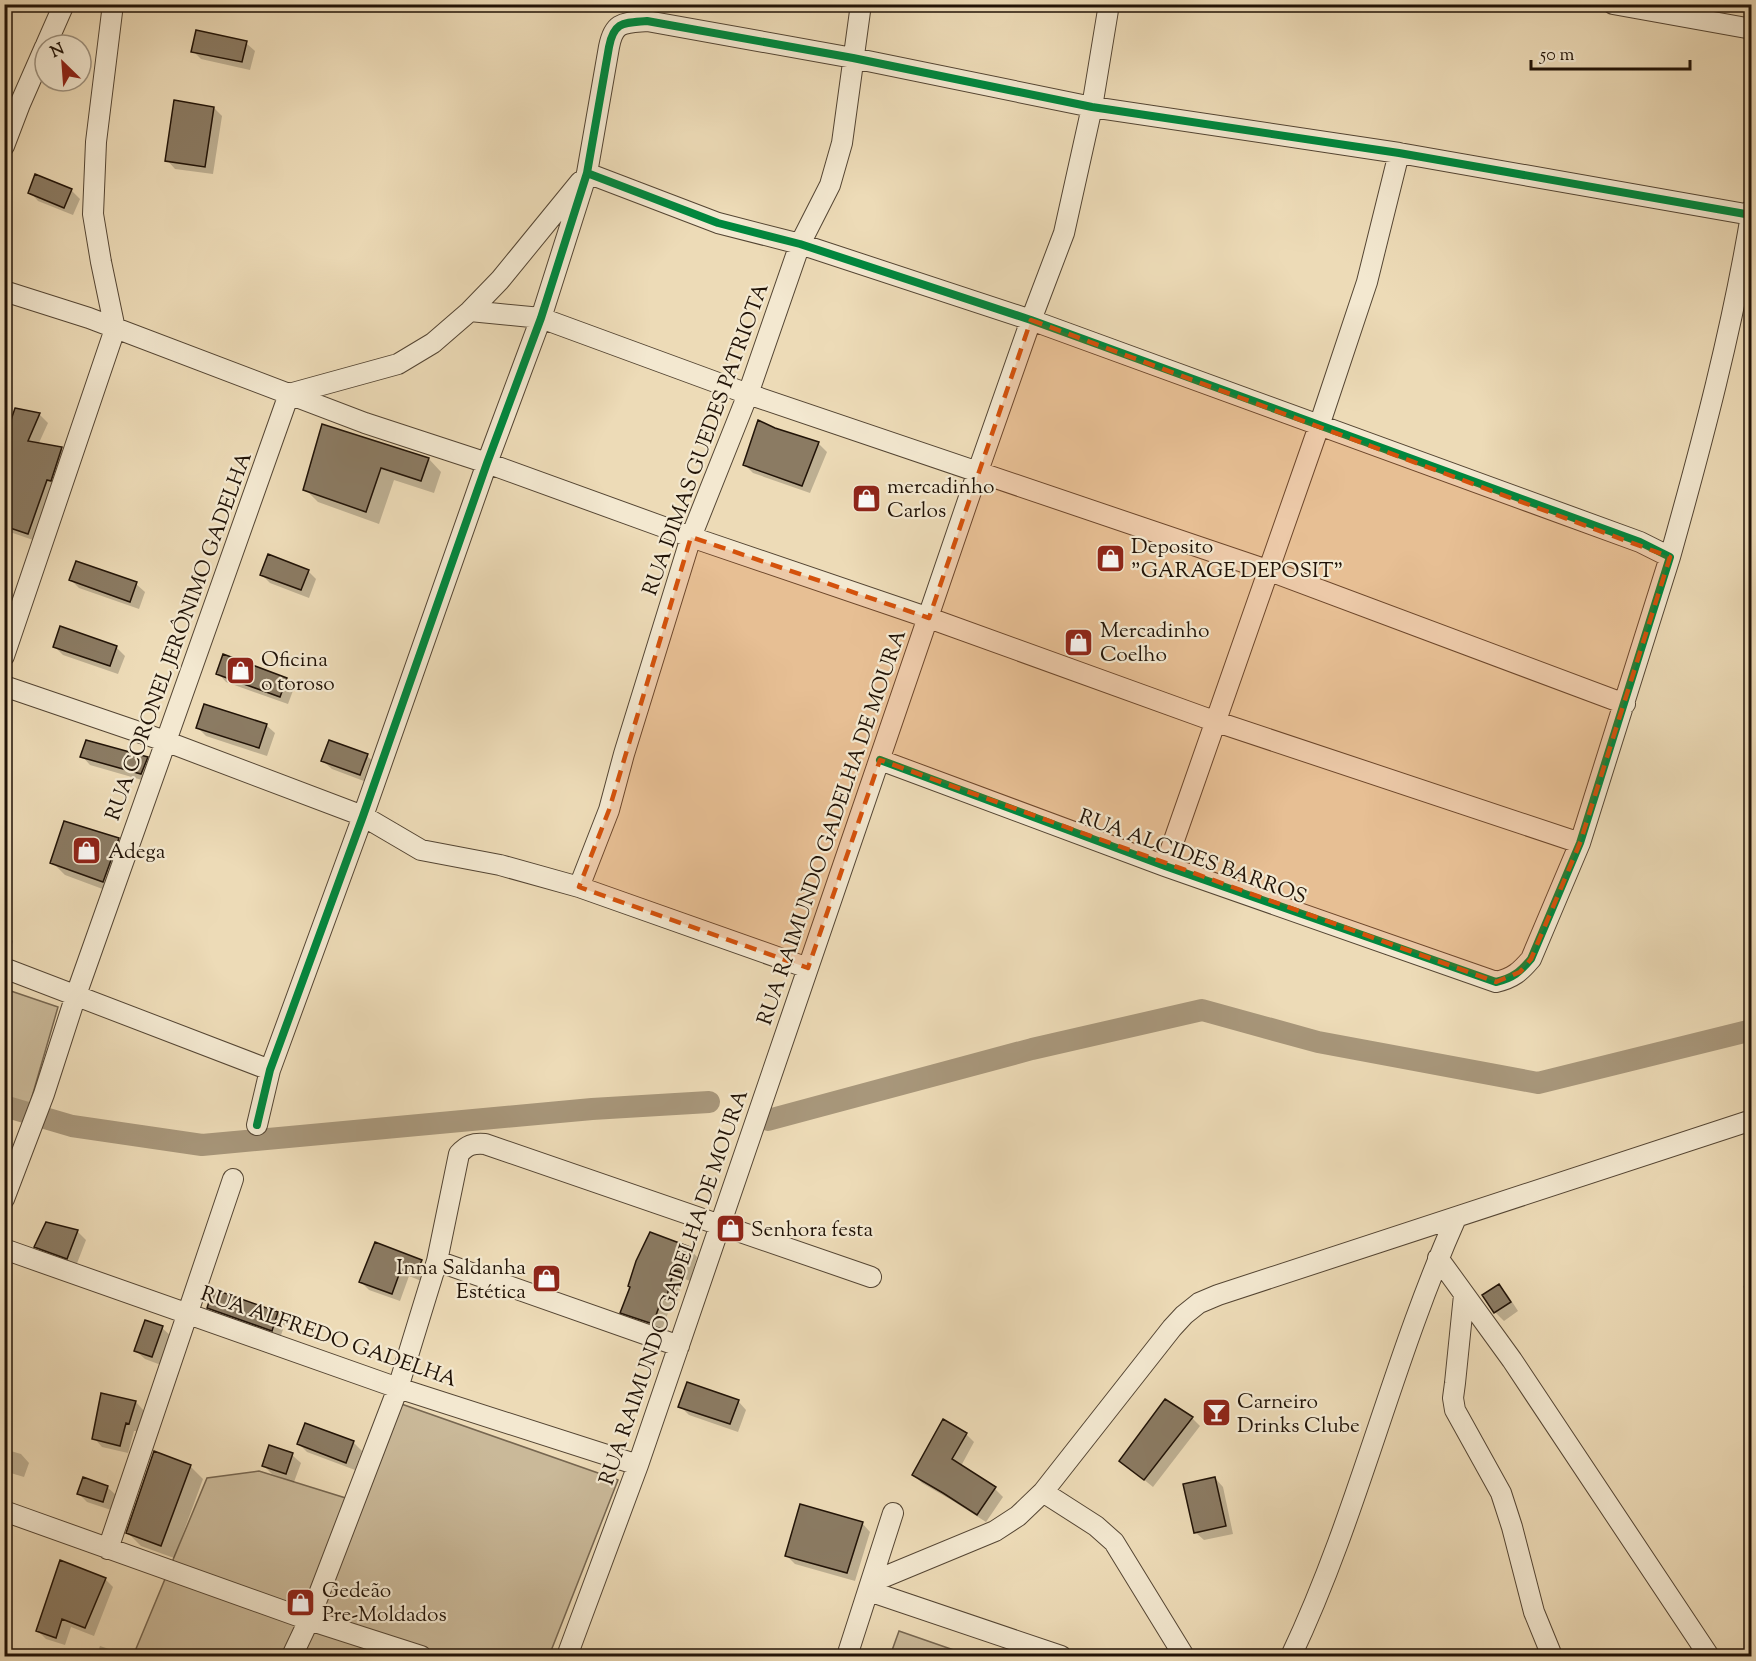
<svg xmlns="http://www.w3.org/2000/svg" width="1756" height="1661" font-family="'Sorts Mill Goudy',serif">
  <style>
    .green { fill: #cab999; stroke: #766650; stroke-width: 1.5 }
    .shadow { fill: #0003 }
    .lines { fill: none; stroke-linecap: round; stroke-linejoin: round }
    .canal { stroke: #a8977b; stroke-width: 22 }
    .building { fill: #8b7b63; stroke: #211307; stroke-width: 1.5 }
    .street-casing { stroke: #544533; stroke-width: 22 }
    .street { stroke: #f3e8d0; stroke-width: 20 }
    .cycleway-casing { stroke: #f3e8d0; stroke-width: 11 }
    .cycleway { stroke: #00873e; stroke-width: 8 }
    .marked { fill: #d4520c; fill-opacity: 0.2; stroke: #d4520c; stroke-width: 4.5; stroke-dasharray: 12 8; stroke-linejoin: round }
    .labels { text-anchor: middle; stroke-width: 4.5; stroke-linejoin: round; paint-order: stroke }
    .street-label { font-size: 21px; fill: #211307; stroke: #f3e8d0 }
    .poi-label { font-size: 21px; fill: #211307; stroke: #f3e8d0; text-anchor: start }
  </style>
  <rect width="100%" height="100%" fill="#eddbb7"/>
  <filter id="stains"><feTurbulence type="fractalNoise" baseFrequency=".00333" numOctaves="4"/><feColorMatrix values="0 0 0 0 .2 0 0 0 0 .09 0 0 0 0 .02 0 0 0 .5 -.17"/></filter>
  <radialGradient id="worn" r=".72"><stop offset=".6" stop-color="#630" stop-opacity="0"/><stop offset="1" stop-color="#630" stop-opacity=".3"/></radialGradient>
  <!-- green -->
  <path class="green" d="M5 989 58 1007 29 1107 5 1097Z
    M390 1400 618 1480 549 1656H330L303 1649 300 1656H133L207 1478 259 1471 349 1499Z
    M899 1631 971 1656H890Z"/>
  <!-- shadow -->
  <path class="shadow" d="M246 43 255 51 250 70 201 59 193 51Z
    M214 108 222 116 213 174 175 169 167 160Z
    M71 190 80 199 73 215 38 201 30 192Z
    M16 410 40 415 48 423 38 445 61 449 70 457 36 541 4 530V446Z
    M323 426 429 459 441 472 434 493 394 480 379 524 318 502 305 489Z
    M775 429 818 443 827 452 810 493 753 473 745 465Z
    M308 571 316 579 309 598 270 583 262 575Z
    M71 580 136 584 145 592 139 609 79 588Z
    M54 646 116 647 125 656 118 674 63 655Z
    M218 673 286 679 294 688 288 704 226 682Z
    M266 725 275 733 267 756 206 736 198 728Z
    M82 756 147 759 155 767 149 782 90 765Z
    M367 756 376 764 369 783 332 769 323 761Z
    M118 839 131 852 116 894 65 875 52 862Z
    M4 933 13 941 6 965 4 964Z
    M77 1231 86 1240 76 1266 45 1255 36 1247Z
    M689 1248 697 1257 690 1281 683 1278 675 1307 671 1305 661 1332 630 1321 622 1312 632 1287Z
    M421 1261 429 1269 424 1282 409 1276 400 1301 369 1290 361 1282Z
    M1752 1283V1310L1743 1286Z
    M1498 1286 1507 1294 1518 1311 1504 1321 1495 1312 1484 1295Z
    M209 1307 278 1313 286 1321 280 1338 217 1316Z
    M162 1328 171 1336 161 1365 145 1359 136 1351Z
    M103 1395 136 1402 144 1411 137 1431H134L128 1453 102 1447 94 1438Z
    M738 1401 746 1410 738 1432 689 1415 680 1406Z
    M1192 1418 1200 1426 1153 1487 1121 1461Z
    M306 1425 354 1443 362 1451 355 1470 307 1452 299 1444Z
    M966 1434 974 1442 961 1466 995 1489 1003 1497 986 1522 953 1501 922 1483 914 1475Z
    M270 1447 292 1455 301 1463 294 1482 272 1474 263 1465Z
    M4 1449 21 1454 29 1463 24 1477 4 1471Z
    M190 1466 203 1479 174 1558 141 1546 128 1533Z
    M1215 1478 1223 1487 1233 1534 1204 1540 1195 1532Z
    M107 1487 116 1495 111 1510 87 1502 79 1494Z
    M862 1523 870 1532 855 1581 795 1564 786 1555Z
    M105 1579 113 1587 94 1636 71 1627 65 1645 46 1639 37 1630Z
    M100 1646 118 1652 122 1656H96Z
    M766 1652 778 1656H764Z"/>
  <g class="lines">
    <!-- canal -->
    <path class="canal" d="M4 1106 72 1126 202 1145 592 1109 709 1102
      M768 1120 1032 1049 1202 1010 1318 1042 1538 1083 1752 1030"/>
  </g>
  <!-- building -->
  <path class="building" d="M196 30 247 41 242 62 191 52Z
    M174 100 214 107 205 167 165 161Z
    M35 174 72 189 64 208 28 193Z
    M15 408 40 413 28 441 62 447 51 481 47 480 28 534 4 526V441Z
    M758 420 775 428 819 442 802 486 743 465Z
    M322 424 429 458 421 481 381 468 366 512 303 490Z
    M268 554 309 570 301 590 260 575Z
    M76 561 137 582 130 602 69 580Z
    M60 626 117 646 110 666 53 647Z
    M223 654 287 678 280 697 216 674Z
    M204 704 267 724 259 748 196 728Z
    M86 740 148 757 141 774 80 757Z
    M329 740 368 754 360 775 321 761Z
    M64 821 119 838 103 882 50 863Z
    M46 1222 78 1230 67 1259 34 1247Z
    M650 1232 690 1247 682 1273 674 1270 666 1299 662 1298 653 1324 620 1313 630 1287 628 1286 636 1261Z
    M375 1242 422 1260 416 1275 401 1269 392 1294 359 1282Z
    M1499 1284 1511 1302 1494 1313 1482 1295Z
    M213 1289 278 1312 272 1331 207 1308Z
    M145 1320 163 1326 152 1357 134 1351Z
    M687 1382 739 1400 730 1424 678 1407Z
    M101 1393 136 1401 129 1424 126 1423 120 1446 92 1439Z
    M1165 1399 1193 1417 1144 1480 1119 1461Z
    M943 1419 967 1433 952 1459 996 1487 977 1515 943 1493 912 1475Z
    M305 1423 354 1441 346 1463 297 1444Z
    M269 1445 293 1453 286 1474 262 1466Z
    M154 1451 191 1465 161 1546 126 1533Z
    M83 1477 108 1486 103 1502 77 1494Z
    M1215 1477 1226 1526 1194 1533 1183 1484Z
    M800 1504 863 1522 847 1573 785 1556Z
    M60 1560 106 1578 85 1628 62 1619 56 1638 36 1631Z"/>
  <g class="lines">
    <defs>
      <path id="street" d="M1613 4 1752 29
        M46 45 64 4
        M4 146 20 104 45 47
        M587 173 718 223 800 244 1031 320 1640 542 1670 557 1580 843 1531 959C1520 972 1513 978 1496 982L1165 866 880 760
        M4 291 89 318 365 423 487 463 691 537 929 618 1214 721 1580 843
        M470 311 541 318 748 394 1267 570 1625 704
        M1670 557C1702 443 1733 327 1752 209
        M4 656 115 329 101 262 93 214 96 142 113 4
        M4 686 165 741 363 816 421 850 500 865 579 887 808 968
        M1165 866 1319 426 1367 282 1399 153
        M579 887 609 810 624 754 691 537 748 394 800 244 830 185 842 143 861 4
        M4 968 270 1070
        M257 1125 270 1070 363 816 487 463 541 318 587 173 609 47C614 21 624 23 647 21L853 58 1092 107 1399 153 1751 215
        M4 1199 44 1094 76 995 289 394 398 364 433 343 470 311 500 280 580 182
        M4 1249 398 1388 638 1465
        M1438 1258 1512 1360 1709 1656
        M437 1261 679 1346
        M1464 1295 1455 1383 1453 1398 1455 1410 1501 1493 1512 1527 1534 1612 1552 1656
        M1043 1492 1096 1526 1114 1542 1184 1656
        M4 1511 309 1620 421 1656
        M108 1549 233 1179
        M872 1582 995 1531 1018 1516 1043 1492 1172 1328 1184 1315 1199 1303 1218 1295 1752 1120
        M869 1591 1061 1656
        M292 1656 309 1620 398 1388 437 1261 459 1154C467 1145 473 1143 485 1144L871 1277
        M567 1656 638 1465 978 471 1031 320 1064 233 1092 107 1109 4
        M847 1656 893 1513
        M1291 1656C1358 1515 1392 1361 1456 1218"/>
    </defs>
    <!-- street casing -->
    <use href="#street" class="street-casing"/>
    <!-- street -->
    <use href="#street" class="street"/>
    <defs>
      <path id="cycleway" d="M587 173 718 223 800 244 1031 320 1640 542 1670 557 1580 843 1531 959C1520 972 1513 978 1496 982L1165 866 880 760
        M257 1125 270 1070 363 816 487 463 541 318 587 173 609 47C614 21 624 23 647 21L853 58 1092 107 1399 153 1751 215"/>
    </defs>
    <!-- cycleway casing -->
    <use href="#cycleway" class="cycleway-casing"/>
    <!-- cycleway -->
    <use href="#cycleway" class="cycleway"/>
  </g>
  <!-- marked area -->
  <path class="marked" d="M1031 320 1670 557 1580 843 1531 959 1520 972 1496 982 880 760 808 968 579 887 609 810 691 537 929 618Z"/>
  <!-- icons -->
  <defs>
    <symbol id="shop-square" viewBox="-11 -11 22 22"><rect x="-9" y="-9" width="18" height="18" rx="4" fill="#8f2418" stroke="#f3e8d0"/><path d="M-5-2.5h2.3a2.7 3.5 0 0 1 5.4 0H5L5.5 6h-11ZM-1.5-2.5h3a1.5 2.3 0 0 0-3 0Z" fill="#fff"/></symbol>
    <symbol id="bar-square" viewBox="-11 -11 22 22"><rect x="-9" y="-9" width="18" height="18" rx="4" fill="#8f2418" stroke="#f3e8d0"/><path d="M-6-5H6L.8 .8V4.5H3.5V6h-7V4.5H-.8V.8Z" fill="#fff"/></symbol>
  </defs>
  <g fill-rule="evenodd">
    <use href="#shop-square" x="850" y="482" width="33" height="33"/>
    <use href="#shop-square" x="1094" y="542" width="33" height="33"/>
    <use href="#shop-square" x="1062" y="626" width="33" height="33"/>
    <use href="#shop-square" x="224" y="654" width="33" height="33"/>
    <use href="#shop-square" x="70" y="834" width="33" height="33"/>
    <use href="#shop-square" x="714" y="1212" width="33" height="33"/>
    <use href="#shop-square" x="530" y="1262" width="33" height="33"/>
    <use href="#bar-square" x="1200" y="1396" width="33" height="33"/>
    <use href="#shop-square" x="284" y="1586" width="33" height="33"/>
  </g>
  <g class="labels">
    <!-- street labels -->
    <g class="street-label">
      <text transform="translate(705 439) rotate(-70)" y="7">RUA DIMAS GUEDES PATRIOTA</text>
      <text transform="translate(178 636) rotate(-70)" y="7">RUA CORONEL JERÔNIMO GADELHA</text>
      <text transform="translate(831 827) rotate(-71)" y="7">RUA RAIMUNDO GADELHA DE MOURA</text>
      <text transform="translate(1193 856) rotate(20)" y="7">RUA ALCIDES BARROS</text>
      <text transform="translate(673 1287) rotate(-71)" y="7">RUA RAIMUNDO GADELHA DE MOURA</text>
      <text transform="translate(329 1336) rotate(19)" y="7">RUA ALFREDO GADELHA</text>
    </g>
    <!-- poi labels -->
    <g class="poi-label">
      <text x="887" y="493">mercadinho<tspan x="887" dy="24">Carlos</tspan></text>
      <text x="1131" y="553">Deposito<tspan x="1131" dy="24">"GARAGE DEPOSIT"</tspan></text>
      <text x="1100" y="637">Mercadinho<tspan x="1100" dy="24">Coelho</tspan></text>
      <text x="261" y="666">Oficina<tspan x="261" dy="24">o toroso</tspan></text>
      <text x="108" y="858">Adega</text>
      <text x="751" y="1236">Senhora festa</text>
      <text x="526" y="1274" text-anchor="end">Inna Saldanha<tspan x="526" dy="24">Estética</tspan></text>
      <text x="1237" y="1408">Carneiro<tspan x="1237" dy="24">Drinks Clube</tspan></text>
      <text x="322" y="1597">Gedeão<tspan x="322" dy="24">Pre-Moldados</tspan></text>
    </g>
  </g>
  <!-- margin -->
  <rect width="1756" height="1661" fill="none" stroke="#eddbb7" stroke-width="24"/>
  <rect x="6" y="6" width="1744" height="1649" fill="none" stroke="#211307" stroke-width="3"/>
  <rect x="12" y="12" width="1732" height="1637" fill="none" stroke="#211307" stroke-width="1.5"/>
  <!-- north arrow -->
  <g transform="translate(63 63) rotate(335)"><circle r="28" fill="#f3e8d0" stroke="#9f9380" stroke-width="1.5"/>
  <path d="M0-4.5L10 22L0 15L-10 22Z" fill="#8f2418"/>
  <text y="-9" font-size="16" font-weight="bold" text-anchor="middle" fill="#211307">N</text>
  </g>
  <!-- scale -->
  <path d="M1531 60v9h159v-9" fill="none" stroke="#211307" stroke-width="3"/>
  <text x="1540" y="60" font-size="18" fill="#211307" stroke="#f3e8d0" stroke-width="4.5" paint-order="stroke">50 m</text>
  <rect width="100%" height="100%" filter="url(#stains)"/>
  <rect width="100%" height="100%" fill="url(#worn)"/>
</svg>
